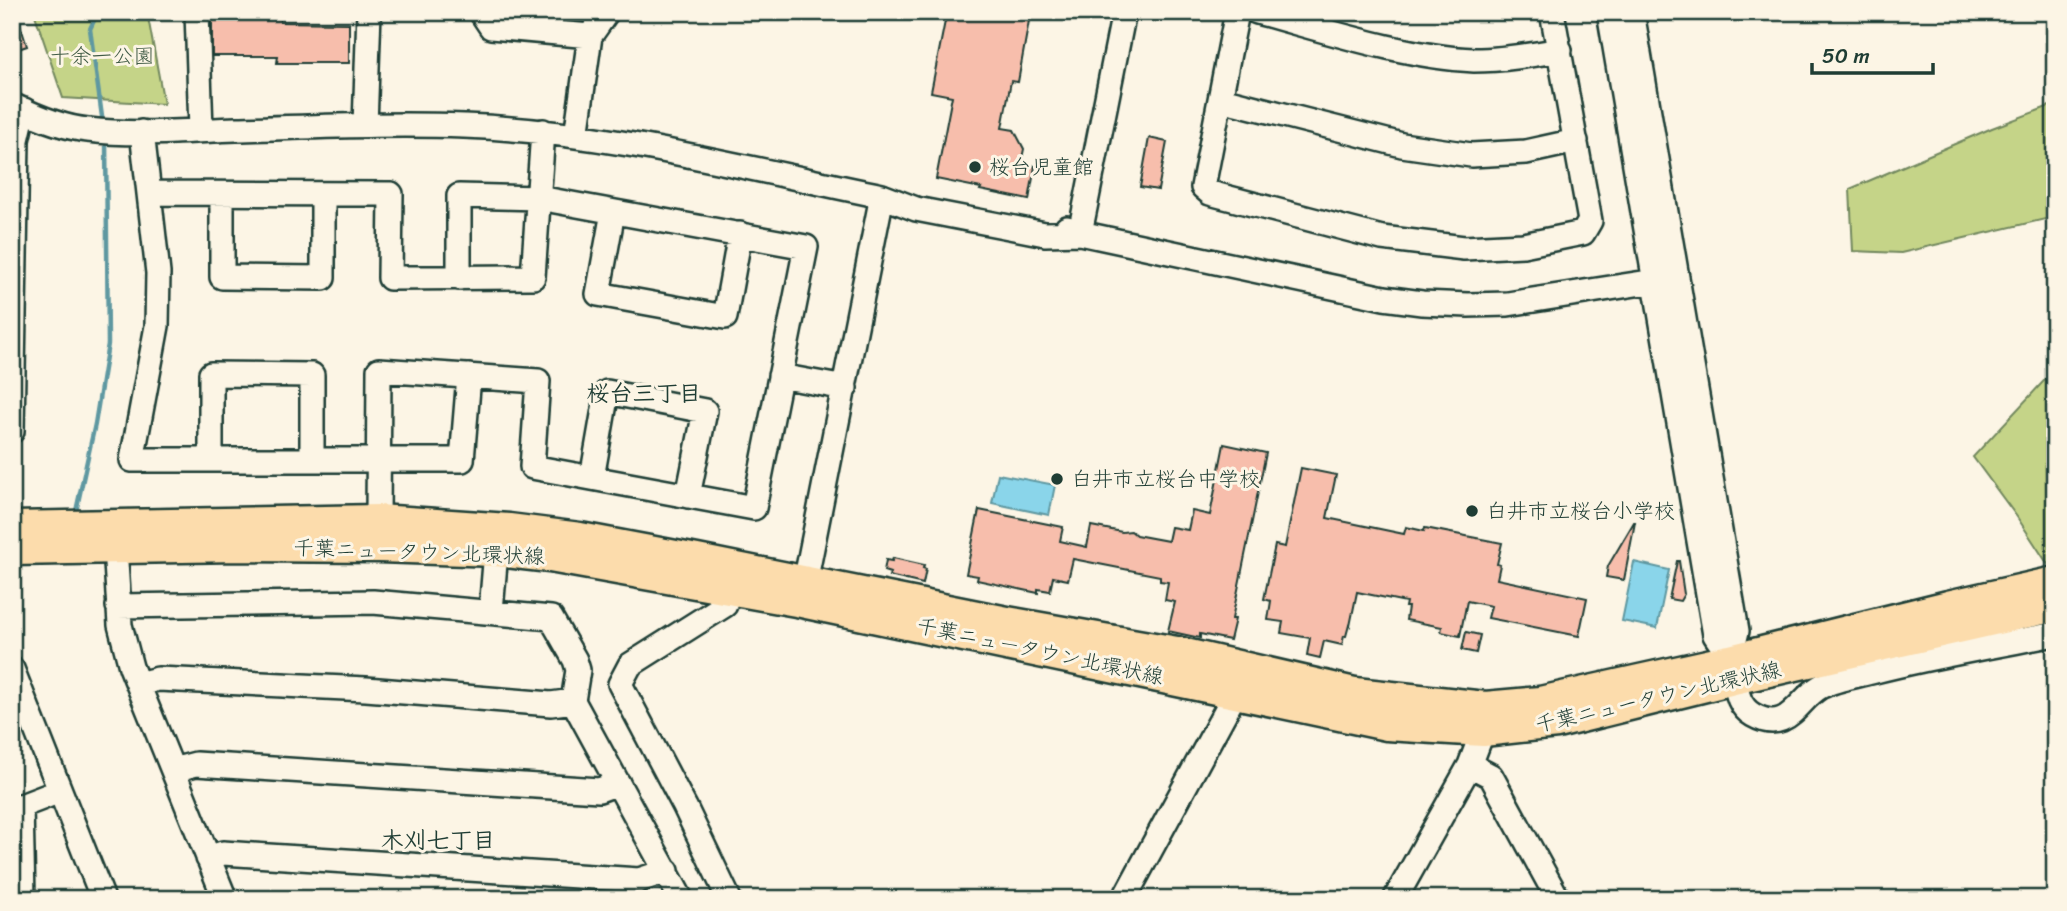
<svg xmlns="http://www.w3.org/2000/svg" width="2067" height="911" font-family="Sriracha,'Klee One',sans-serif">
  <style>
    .green { fill: #c5d488; stroke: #72885e; stroke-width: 2 }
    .water { fill: #8ad5ea; stroke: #5f98a1; stroke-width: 2 }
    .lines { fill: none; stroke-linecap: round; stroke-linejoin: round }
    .stream { stroke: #5f98a1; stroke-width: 4.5 }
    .building { fill: #f7beac; stroke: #1f3d34; stroke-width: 2 }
    .minor-casing { stroke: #1f3d34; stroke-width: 28 }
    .major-casing { stroke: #1f3d34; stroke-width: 35 }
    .minor { stroke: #fcf5e5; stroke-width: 23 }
    .major { stroke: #fcdcac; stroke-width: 30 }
    .poi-dot { fill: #1f3d34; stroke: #fcf5e5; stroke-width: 2.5 }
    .labels { text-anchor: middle; stroke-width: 6; stroke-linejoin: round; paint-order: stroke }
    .park-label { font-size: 21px; fill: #405b45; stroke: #fcf5e5 }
    .poi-label { font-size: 21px; fill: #1f3d34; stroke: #fcf5e5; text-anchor: start }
    .street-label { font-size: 21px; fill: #1f3d34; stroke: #fcf5e5 }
    .neighbourhood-label { font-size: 23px; font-weight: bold; fill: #1f3d34; stroke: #fcf5e5 }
  </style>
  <rect width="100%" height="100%" fill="#fcf5e5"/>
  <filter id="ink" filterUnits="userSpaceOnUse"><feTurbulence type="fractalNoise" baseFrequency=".0143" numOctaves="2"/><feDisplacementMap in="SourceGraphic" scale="14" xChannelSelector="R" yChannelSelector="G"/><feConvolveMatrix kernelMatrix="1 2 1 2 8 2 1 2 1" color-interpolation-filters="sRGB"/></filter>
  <g filter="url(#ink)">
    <!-- green -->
    <path class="green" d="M34 12H147L164 104 63 98Z
      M2055 104V228L2045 219 1901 253 1853 251 1850 189 1992 128Z
      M2055 369V568L2051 569 2017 517 1973 457Z"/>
    <!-- water -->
    <path class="water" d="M998 474 1055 485 1049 515 992 503Z
      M1634 562 1669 570 1657 628 1622 621Z"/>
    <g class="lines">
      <!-- stream -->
      <path class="stream" d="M98 12 90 29 103 124
        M75 516 95 424 108 344 106 140"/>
    </g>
    <!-- building -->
    <path class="building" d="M12 12H16L27 46 12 51Z
      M534 12H586L583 21 534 17Z
      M951 12H1014L1030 15 1018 82 1011 81 1002 128 1014 130 1024 149 1021 163 1035 166 1029 200 980 190 981 188 936 179 952 96 931 92 946 16Z
      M212 15H280V22L349 23V63H277L278 56H212Z
      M1149 138 1167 142 1158 190 1140 187Z
      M1224 444 1266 453 1232 619H1235L1230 640 1200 634V638L1168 631 1175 602 1165 600 1168 582 1160 581V576L1073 559 1068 580 1053 577 1050 591 1038 589V593L977 580 978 576 966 574 979 510 1063 527 1060 541 1087 547 1091 526 1122 532 1131 531 1136 535 1168 541 1171 527 1188 530 1192 511 1210 515Z
      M1301 468 1336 475 1327 518 1404 534 1406 527 1424 531 1425 528 1502 543 1497 564 1500 565 1497 579 1587 598 1579 636 1488 618 1491 606 1467 601 1460 636 1441 632 1442 627 1406 620 1408 607H1405L1406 602 1357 592 1350 626 1349 625 1346 636H1344L1342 645 1324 641 1320 658 1307 655 1310 638 1281 633 1283 622 1268 620 1271 601 1264 599 1275 545 1285 547Z
      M1634 522H1635L1624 580 1606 577 1608 566Z
      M893 558 924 565 923 568 926 569 923 584 889 576 890 573 884 571 886 560 892 561Z
      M1677 561H1679L1684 594 1680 601 1669 599Z
      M1466 632 1480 635 1476 653 1462 650Z"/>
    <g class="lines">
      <defs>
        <path id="minor" d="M197 12 201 130
          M481 12 491 27 590 36
          M1237 12 1203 187 1210 193 1382 238 1464 248 1523 245 1583 233 1590 221 1552 12
          M1257 12C1324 30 1405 57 1474 60 1503 60 1532 55 1560 50
          M1609 12 1715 635C1720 643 1726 650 1729 658 1738 677 1732 703 1753 715 1788 735 1797 700 1820 687 1835 679 1855 676 1871 672 1932 656 1994 646 2055 634
          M1632 12 1737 631 1730 660
          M1221 99 1402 145 1471 155 1526 152 1576 141
          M12 105C35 116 63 128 88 130 137 136 187 131 236 129 312 127 388 123 464 126 605 131 744 168 882 196L916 209 1045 234 1080 233
          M365 125 369 12
          M142 132 158 273 157 326 132 460H462L469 376
          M576 136 590 36 607 12
          M149 193 391 194 390 278 533 277 543 131
          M222 194V277L323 278V194
          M613 212 598 294 725 317 740 234
          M1067 228 1080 233 1384 298 1422 303 1468 305 1508 304 1655 281
          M1080 233 1124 12
          M780 376 845 388
          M12 431 17 140 24 110
          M211 459V374L312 375V460
          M592 478 607 392 705 411 688 496
          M378 520 379 370 538 381 532 467 754 508 806 247 539 198 459 196V278
          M115 547 120 625 131 667 225 899
          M802 598 882 196
          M118 606 373 602 551 618 575 660 578 670 573 701 681 899
          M491 611 496 551
          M12 669 103 899
          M138 684 158 679 366 689 551 704 573 701
          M1470 765 1491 776 1558 899
          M173 770 196 764 599 790 618 783
          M208 858 223 853 639 880 667 871
          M23 899 21 806 60 791
          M729 899 685 807 620 684 630 665 725 605 729 590
          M1124 899 1236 692
          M1395 899 1470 765 1483 731 1484 718"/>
        <path id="major" d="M12 527 378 520 509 529 580 538 697 560 1007 622 1177 652 1355 693 1485 707 1540 702 1730 660 1948 606 2055 582
          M12 550 238 546 379 547 496 551 550 557 802 602 1387 725 1483 731 1557 723 1734 679 2055 606"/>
      </defs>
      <!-- minor casing -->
      <use href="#minor" class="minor-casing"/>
      <!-- major casing -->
      <use href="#major" class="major-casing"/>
      <!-- minor -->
      <use href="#minor" class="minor"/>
      <!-- major -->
      <use href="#major" class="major"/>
    </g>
  </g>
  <!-- markers -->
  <g class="poi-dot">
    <circle cx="975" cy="167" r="7"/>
    <circle cx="1057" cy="479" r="7"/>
    <circle cx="1472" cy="511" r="7"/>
  </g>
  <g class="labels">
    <!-- park labels -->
    <g class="park-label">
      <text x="102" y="63">十余一公園</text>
    </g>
    <!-- poi labels -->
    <g class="poi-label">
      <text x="989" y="174">桜台児童館</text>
      <text x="1071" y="486">白井市立桜台中学校</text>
      <text x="1486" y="518">白井市立桜台小学校</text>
    </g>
    <!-- street labels -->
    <g class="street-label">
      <text transform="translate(419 552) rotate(2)" y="7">千葉ニュータウン北環状線</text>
      <text transform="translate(1040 651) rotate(12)" y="7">千葉ニュータウン北環状線</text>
      <text transform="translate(1658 697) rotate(-13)" y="7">千葉ニュータウン北環状線</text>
    </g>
    <!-- neighbourhood labels -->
    <g class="neighbourhood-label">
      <text x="644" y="401">桜台三丁目</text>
      <text x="438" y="848">木刈七丁目</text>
    </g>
  </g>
  <!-- margin -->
  <rect width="2067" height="911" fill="none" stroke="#fcf5e5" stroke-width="42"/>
  <rect x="21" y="21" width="2025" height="869" fill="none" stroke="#1f3d34" stroke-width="2.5" filter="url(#ink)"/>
  <!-- scale -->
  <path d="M1812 63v10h121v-10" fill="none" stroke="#1f3d34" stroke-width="3.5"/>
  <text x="1822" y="63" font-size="21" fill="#1f3d34" stroke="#fcf5e5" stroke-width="5" paint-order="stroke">50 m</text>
</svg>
